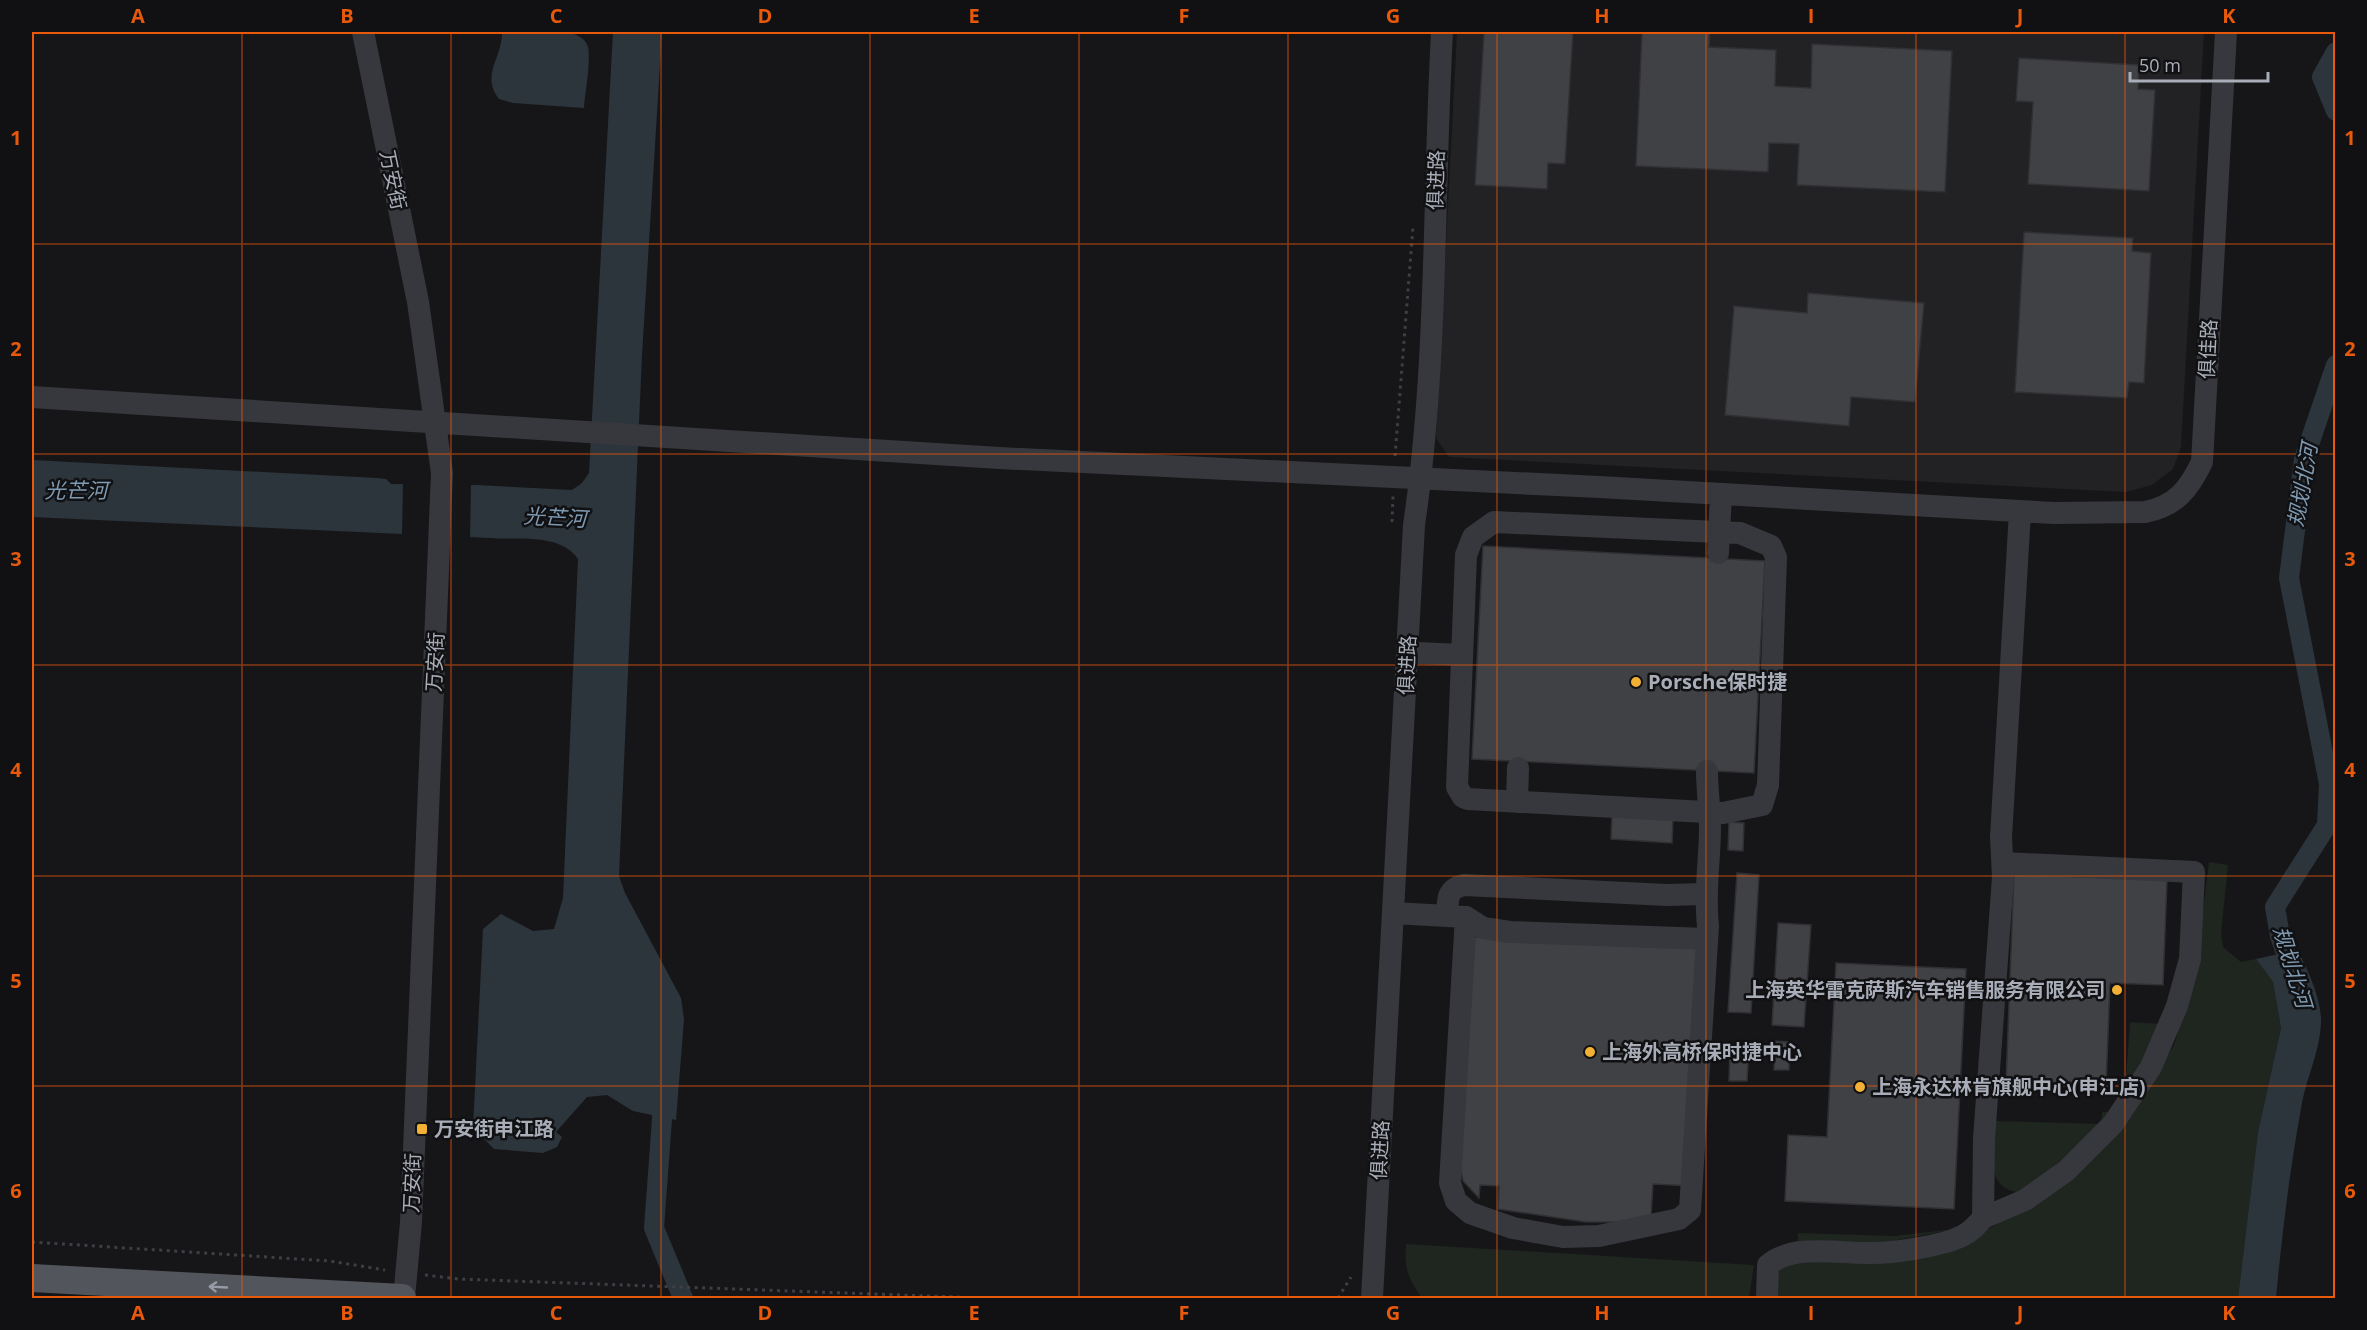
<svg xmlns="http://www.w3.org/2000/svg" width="2367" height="1330" font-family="'Open Sans','Noto Sans SC',sans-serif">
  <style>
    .built { fill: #222225 }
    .green { fill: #1e261f }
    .water { fill: #2c353c }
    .pier { fill: #161618 }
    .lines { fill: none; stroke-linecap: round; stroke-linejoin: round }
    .canal { stroke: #2c353c; stroke-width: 20 }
    .building { fill: #404145; stroke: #303034; stroke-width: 1.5 }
    .path { stroke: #3d3f44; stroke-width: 3; stroke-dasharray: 3 4.5; stroke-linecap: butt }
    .minor { stroke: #37383d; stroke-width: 22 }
    .major { stroke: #53555c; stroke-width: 28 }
    .oneway { stroke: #979ba6 }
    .grid { fill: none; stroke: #e8590c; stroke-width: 1.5; stroke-opacity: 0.55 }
    .poi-dot { fill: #f2b134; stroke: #111113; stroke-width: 2 }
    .labels { text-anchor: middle; stroke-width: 5; stroke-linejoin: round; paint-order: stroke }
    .street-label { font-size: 20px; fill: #a8adb8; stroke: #111113 }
    .poi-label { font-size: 20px; font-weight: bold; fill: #a8adb8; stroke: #111113; text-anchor: start }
    .water-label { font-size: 21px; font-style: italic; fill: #7f9bb3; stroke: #111113 }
    .neatline { fill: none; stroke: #e8590c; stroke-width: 2 }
    .grid-label { font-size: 20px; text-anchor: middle; font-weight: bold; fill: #e8590c }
  </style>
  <rect width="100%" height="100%" fill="#161618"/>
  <!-- built -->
  <path class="built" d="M1457 32H2204L2181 447 2173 469 2152 485 2126 492 1449 457 1436 438Z"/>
  <!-- green -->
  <path class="green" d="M2209 862 2228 865 2221 934 2223 947 2241 962 2256 959 2273 982 2281 1028 2258 1132 2238 1298H1776L1779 1266 1955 1244 1996 1225 2137 1106 2174 1045 2195 978Z
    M2130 1022 2163 1024 2124 1102 2026 1193C1982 1192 1992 1151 1995 1121L2101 1124 2102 1112H2111L2125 1093Z
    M1955 1229 1871 1245 1798 1243V1233L1894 1236Z
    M1406 1244 1754 1265 1749 1298H1422C1408 1279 1404 1267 1406 1244Z"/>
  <!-- water -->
  <path class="water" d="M502 32C523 31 582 23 588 47 591 62 585 92 584 108L513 103 499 99C480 75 503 57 502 32Z
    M613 32H662L642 355 619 876 625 893 681 998 684 1019 676 1120 633 1111 607 1095 587 1097 556 1132 562 1137 557 1147 543 1153 494 1149 473 1128 483 929 501 914 533 931 554 929 563 898 578 559C560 533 520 540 490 538L32 517V460L377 478 386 479 391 484 476 485 572 490 582 483 589 473Z
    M2297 950C2308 969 2322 1001 2321 1023 2320 1051 2307 1076 2302 1103 2290 1168 2282 1233 2276 1298H2238L2258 1132 2281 1028 2273 982 2256 959Z"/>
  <!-- pier -->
  <path class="pier" d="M403 481 471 482 470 540 402 536Z"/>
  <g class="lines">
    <!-- canal -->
    <path class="canal" d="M2336 52 2322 77 2336 111
      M2294 976 2280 936 2275 907 2327 825 2329 784 2289 578 2304 459 2336 365
      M661 1091 662 1119 654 1228 683 1298"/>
  </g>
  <!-- building -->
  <path class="building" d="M1484 32H1573L1565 164 1548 163 1547 189 1475 185Z
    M1642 32H1710L1709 47 1776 50 1775 86 1811 88 1812 44 1952 51 1945 192 1797 185 1799 144 1769 143 1768 172 1636 166Z
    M2019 58 2139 65 2138 89 2155 90 2149 191 2028 184 2033 102 2016 101Z
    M2024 232 2133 238 2132 251 2151 253 2144 383 2129 382 2127 398 2015 392Z
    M1808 293 1924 303 1915 402 1851 397 1849 426 1725 415 1734 306 1807 313Z
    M1483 546 1765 561 1754 773 1472 759Z
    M1612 815 1673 819 1672 843 1611 839Z
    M1729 822 1744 823 1743 851 1728 850Z
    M1737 873 1759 875 1751 1013 1728 1012Z
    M2014 874 2167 880 2163 985 2110 983 2106 1086 2006 1083Z
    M1778 923 1811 925 1804 1027 1772 1025Z
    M1474 937 1703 945 1691 1186 1653 1184 1651 1216 1621 1222H1586L1498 1209 1499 1186 1480 1185 1479 1198 1463 1181 1459 1159Z
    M1836 963 1966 969 1954 1209 1785 1201 1788 1135 1827 1137Z
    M1775 1041 1790 1042 1789 1070H1774Z
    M1730 1047 1749 1048 1747 1081H1729Z"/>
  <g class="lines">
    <!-- path -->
    <path class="path" d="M1395 456 1413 227
      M1392 522 1393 496
      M32 1242 330 1261 385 1270
      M425 1275 458 1279 984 1298
      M1338 1298 1351 1277"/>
    <!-- minor -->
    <path class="minor" d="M363 32 418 302 442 473 411 1222 404 1298
      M32 397 999 458 1599 487 2054 513 2145 512C2176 506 2189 489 2202 462L2226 32
      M1494 522 1740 533 1771 546 1776 557 1768 785 1762 805 1723 813 1468 799 1463 797 1457 787 1466 555 1473 537Z
      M1718 553 1721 494
      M1417 653 1462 655
      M1517 802 1518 768
      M1393 913 1466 917 1450 1183 1456 1201 1470 1213 1513 1228 1563 1237 1599 1236 1679 1219 1690 1210 1708 926C1704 890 1710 862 1710 827 1710 809 1707 790 1707 771
      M1447 916C1448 900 1446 889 1464 885L1667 895 1705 894
      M1466 917 1483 928 1510 932 1707 939
      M1983 1218 2025 1200 2066 1171 2113 1124 2151 1067 2177 1006 2190 959 2194 872 2003 863
      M1372 1298 1414 525C1438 363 1433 195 1442 32
      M1767 1298 1768 1265C1792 1244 1837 1253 1867 1253 1890 1254 1942 1246 1962 1236 1971 1232 1977 1225 1983 1218L1984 1139 2003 877 2001 837 2020 511"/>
    <!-- major -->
    <path class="major" d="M32 1278 402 1298"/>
  </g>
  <!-- one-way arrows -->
  <defs><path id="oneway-shaft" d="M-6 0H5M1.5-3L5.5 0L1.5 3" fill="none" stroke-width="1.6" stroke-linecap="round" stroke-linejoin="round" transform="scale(1.5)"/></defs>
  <use class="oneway" href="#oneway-shaft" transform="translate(218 1287) rotate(-177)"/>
  <!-- grid -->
  <path class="grid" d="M242 32V1298M451 32V1298M661 32V1298M870 32V1298M1079 32V1298M1288 32V1298M1497 32V1298M1706 32V1298M1916 32V1298M2125 32V1298M32 244H2336M32 454H2336M32 665H2336M32 876H2336M32 1086H2336"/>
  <!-- markers -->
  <g class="poi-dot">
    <circle cx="1636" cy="682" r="6"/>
    <circle cx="2117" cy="990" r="6"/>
    <circle cx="1590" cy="1052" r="6"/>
    <circle cx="1860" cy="1087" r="6"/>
    <rect x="416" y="1123" width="12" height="12" rx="3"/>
  </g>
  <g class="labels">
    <!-- street labels -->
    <g class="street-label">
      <text transform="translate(393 180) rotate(78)" y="7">万安街</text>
      <text transform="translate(1436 180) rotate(-88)" y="7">俱进路</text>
      <text transform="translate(2208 349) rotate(-87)" y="7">俱佳路</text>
      <text transform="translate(435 662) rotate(-87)" y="7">万安街</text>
      <text transform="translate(1407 665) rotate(-87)" y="7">俱进路</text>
      <text transform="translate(1380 1150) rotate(-87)" y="7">俱进路</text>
      <text transform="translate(412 1183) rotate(-88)" y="7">万安街</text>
    </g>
    <!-- poi labels -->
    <g class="poi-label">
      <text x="1648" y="689">Porsche保时捷</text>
      <text x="2105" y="997" text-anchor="end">上海英华雷克萨斯汽车销售服务有限公司</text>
      <text x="1602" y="1059">上海外高桥保时捷中心</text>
      <text x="1872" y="1094">上海永达林肯旗舰中心(申江店)</text>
      <text x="434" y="1136">万安街申江路</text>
    </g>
    <!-- water labels -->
    <g class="water-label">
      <text transform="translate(2303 485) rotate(-80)" y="7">规划北河</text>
      <text x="76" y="498">光芒河</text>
      <text transform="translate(555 518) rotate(3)" y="7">光芒河</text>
      <text transform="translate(2292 967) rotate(73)" y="7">规划北河</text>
    </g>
  </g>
  <!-- border -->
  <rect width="2367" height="1330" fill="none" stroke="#111113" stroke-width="66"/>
  <!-- scale -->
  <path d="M2130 72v9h138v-9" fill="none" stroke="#a8adb8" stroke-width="3"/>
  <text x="2139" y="72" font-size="18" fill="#a8adb8" stroke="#111113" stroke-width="4.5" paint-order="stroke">50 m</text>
  <rect x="33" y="33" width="2301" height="1264" class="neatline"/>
  <g class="grid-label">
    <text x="138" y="23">A</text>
    <text x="347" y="23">B</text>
    <text x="556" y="23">C</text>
    <text x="765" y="23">D</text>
    <text x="974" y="23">E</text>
    <text x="1184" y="23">F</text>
    <text x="1393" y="23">G</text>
    <text x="1602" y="23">H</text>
    <text x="1811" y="23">I</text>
    <text x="2020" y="23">J</text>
    <text x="2229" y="23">K</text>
    <text x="16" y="145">1</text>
    <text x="2350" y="145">1</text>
    <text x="16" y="356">2</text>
    <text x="2350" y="356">2</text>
    <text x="16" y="566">3</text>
    <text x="2350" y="566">3</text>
    <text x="16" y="777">4</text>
    <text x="2350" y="777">4</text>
    <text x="16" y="988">5</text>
    <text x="2350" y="988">5</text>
    <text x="16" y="1198">6</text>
    <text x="2350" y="1198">6</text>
    <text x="138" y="1320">A</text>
    <text x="347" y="1320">B</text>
    <text x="556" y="1320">C</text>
    <text x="765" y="1320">D</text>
    <text x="974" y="1320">E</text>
    <text x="1184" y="1320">F</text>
    <text x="1393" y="1320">G</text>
    <text x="1602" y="1320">H</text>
    <text x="1811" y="1320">I</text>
    <text x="2020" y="1320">J</text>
    <text x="2229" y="1320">K</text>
  </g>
</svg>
